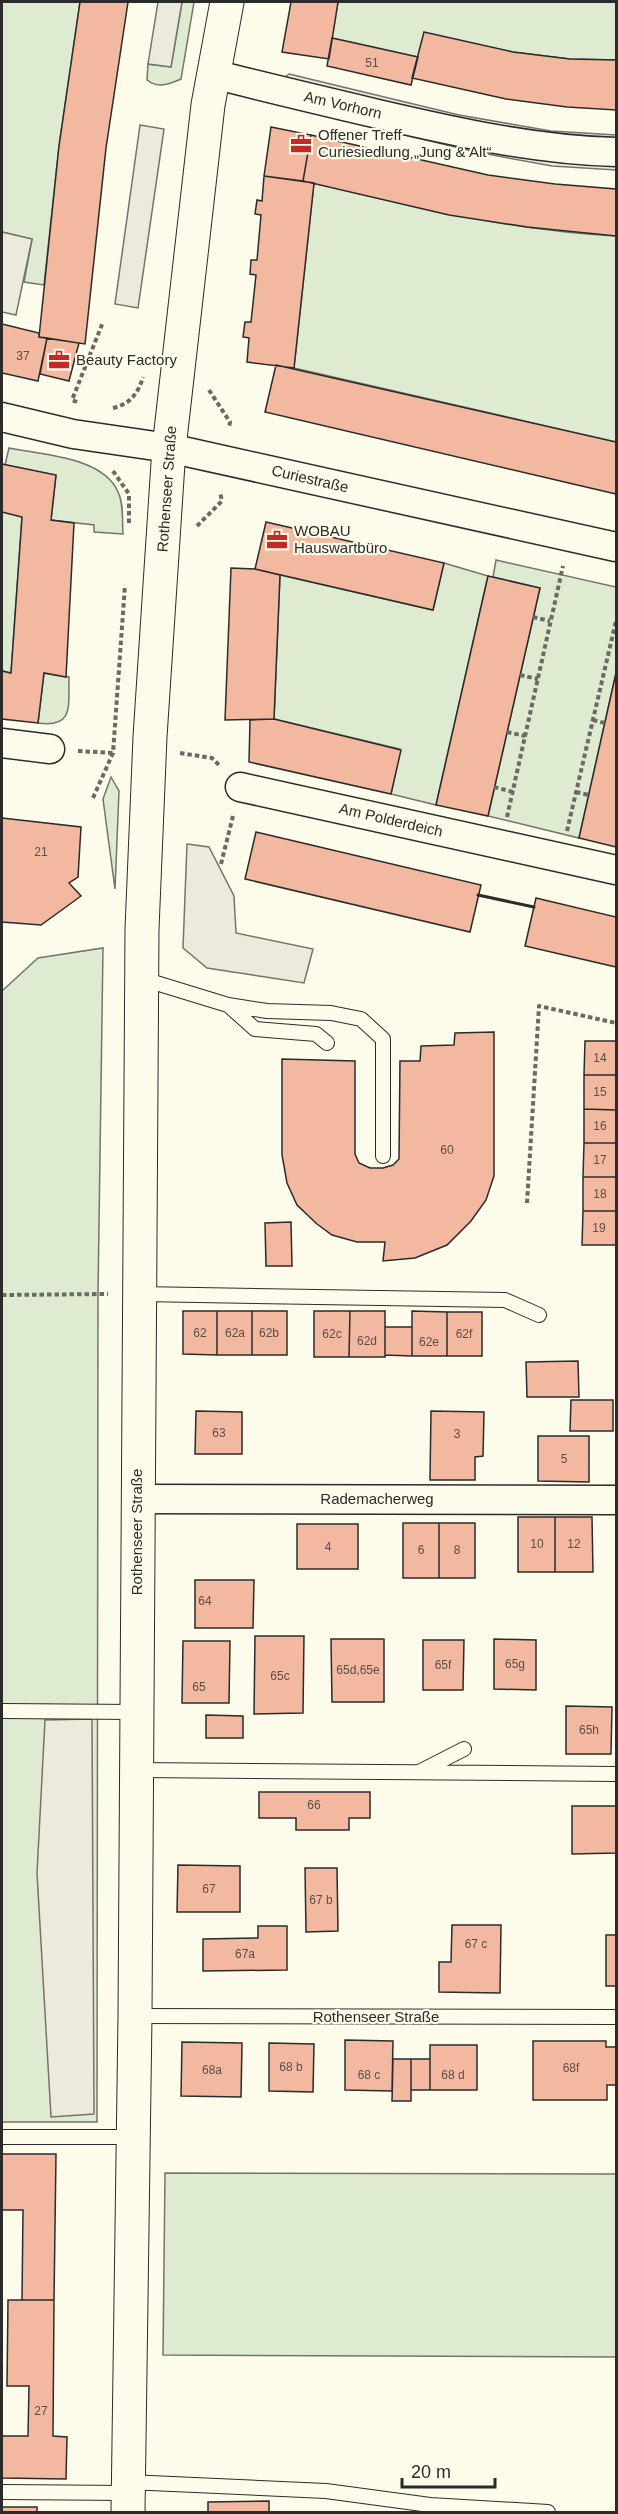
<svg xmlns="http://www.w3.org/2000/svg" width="618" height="2514" font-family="Arial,sans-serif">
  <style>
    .green { fill: #deebd1; stroke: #74746e; stroke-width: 1.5 }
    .parking { fill: #eceadb; stroke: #74746e; stroke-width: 1.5 }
    .building { fill: #f2b8a0; stroke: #2b2b2b; stroke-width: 1.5 }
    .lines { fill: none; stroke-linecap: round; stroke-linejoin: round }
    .lane-casing { stroke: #2b2b2b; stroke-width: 16 }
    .street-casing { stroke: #2b2b2b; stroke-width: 31 }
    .secondary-casing { stroke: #2b2b2b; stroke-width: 35 }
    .path { stroke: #6a6964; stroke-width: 4; stroke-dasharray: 4.5 3; stroke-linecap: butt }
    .lane { stroke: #fdfbea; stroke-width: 14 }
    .street { stroke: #fdfbea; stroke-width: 28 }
    .secondary { stroke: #fdfbea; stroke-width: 33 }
    .wall { stroke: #2b2b2b; stroke-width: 3 }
    .labels { text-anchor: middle; stroke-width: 4.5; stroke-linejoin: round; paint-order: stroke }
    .number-label { font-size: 12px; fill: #5d4e48 }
    .street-label { font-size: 15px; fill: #2b2b2b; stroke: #fdfbea }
    .poi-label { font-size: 15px; fill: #2b2b2b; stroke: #fdfbea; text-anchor: start }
  </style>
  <rect width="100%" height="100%" fill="#fdfbea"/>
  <!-- green -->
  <path class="green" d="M2 2H80L59 146 44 285 24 282 32 239 2 232Z
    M182 2H194L181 79C169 84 158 89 147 80L148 64 171 67Z
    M338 2H616V60L570 59 513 52 457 41 418 57 332 38Z
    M314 183C414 207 514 231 616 236V442L294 368Z
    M9 448C43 455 103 457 118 492 124 504 122 521 123 534L94 532V525L51 520 56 475 5 465Z
    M2 512 22 517 11 673 2 671Z
    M496 560 616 587V673L579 838 488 816 540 588 493 577Z
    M444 563 488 576 436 805 391 794 400 749 274 719 280 575 433 610Z
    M44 673 69 677C68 705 75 728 38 723Z
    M111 777 119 791 115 889 103 799Z
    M103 948 98 1294 97 2122H2V991L38 958Z
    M165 2173 616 2174V2357L163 2355Z"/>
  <!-- parking -->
  <path class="parking" d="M158 2H182L171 67 148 64Z
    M289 74 459 115 551 131 616 135V143L514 133 280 81Z
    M140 125 164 129 138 308 115 304Z
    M363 125 616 160V170L552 166 476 152Z
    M2 232 32 239 16 315 2 312Z
    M187 844 209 847 234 896 236 933 313 949 304 983 207 968 183 948Z
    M92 1719 94 2114 51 2117 37 1873 45 1720Z"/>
  <!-- building -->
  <path class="building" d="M80 2H128L106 148 85 344 39 337 59 146Z
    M291 2H338L329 59 282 52Z
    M424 32 513 52 570 59 616 60V110L567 107 506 99 412 78Z
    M332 38 418 57 411 85 327 66Z
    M271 127 311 135 303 181 264 176Z
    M311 135 488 175 555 184 616 189V236L527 227 449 215 303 181Z
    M264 176 314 183 294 368 247 362 249 338 243 337 245 322H251L256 275 250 274 251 260H257L261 215 255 214 257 200 262 201Z
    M2 324 39 333V337L47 338 38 381 2 373Z
    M47 338 79 343 69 381 40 374Z
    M276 365 616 442V494L265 412Z
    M2 464 56 475 51 520 74 523 66 677 44 673 38 723 2 719V671L11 673 22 517 2 512Z
    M266 522 444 563 433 610 255 569Z
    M231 568 255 569 280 575 274 719 225 720Z
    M488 576 540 588 488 816 436 805Z
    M616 673V847L579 838Z
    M274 719 401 750 391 794 249 762 250 720Z
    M2 818 81 827 78 877 69 883 81 896 41 925 2 922Z
    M256 832 481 885 470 932 245 879Z
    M536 898 616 917V967L525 946Z
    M494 1032V1176L486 1200 471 1221 447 1245 415 1258 383 1261 385 1242H357L332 1235 317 1224 297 1205 287 1183 282 1155V1059L355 1061V1154L359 1163 370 1168H383L393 1165 399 1159 400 1061H420L421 1046 454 1045 455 1033Z
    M585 1041H616V1075H584Z
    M584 1075H616V1110L584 1109Z
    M584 1109 616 1110V1143H584Z
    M584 1143H616V1177H583Z
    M583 1177H616V1211H583Z
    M583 1211H616V1245H582Z
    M291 1222 292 1266H266L265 1223Z
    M183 1311H217V1355L183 1354Z
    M217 1311H252V1355H217Z
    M252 1311H287V1355H252Z
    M314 1311H350L349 1357H314Z
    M350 1311H385V1357H349Z
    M412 1311 447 1312V1356H412Z
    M447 1312H482V1356H447Z
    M385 1327H412V1356L385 1355Z
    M578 1361 579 1397H527L526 1362Z
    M571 1400H613V1431H570Z
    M196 1411 242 1412V1454H195Z
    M431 1411 484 1412 483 1456 475 1457V1480H430Z
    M538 1436H589V1482L538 1481Z
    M518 1517H555V1572H518Z
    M555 1517H592L593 1572H555Z
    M403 1523H439V1578H403Z
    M439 1523H475V1578H439Z
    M297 1524H358V1569H297Z
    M195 1580H254L253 1628H195Z
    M255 1636H304L303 1713 254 1714Z
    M331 1639H384V1702H332Z
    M494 1639 536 1640V1690L494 1689Z
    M423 1640H464L463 1690H423Z
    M183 1641H230L229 1703H182Z
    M566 1706 612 1707 611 1754H566Z
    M206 1715 243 1716V1738H206Z
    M259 1792H370V1818H349V1830H296V1818H259Z
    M572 1806H616V1853L572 1854Z
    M178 1865 240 1866V1912H177Z
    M305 1868H337L338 1931 306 1932Z
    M452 1925H501L500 1993 439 1992V1962H451Z
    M258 1926H287V1970L203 1971V1939L258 1938Z
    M606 1935H616V1986H606Z
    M345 2040 393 2041 392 2091 345 2090Z
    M533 2041H606V2047H616V2085H607V2100H533Z
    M182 2042 242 2043 241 2097 181 2096Z
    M269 2043 314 2044 313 2092 269 2091Z
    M430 2045H477V2090H430Z
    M393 2059H411V2101H392Z
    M411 2059H430V2090H411Z
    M2 2154H56L54 2300H22L23 2210H2Z
    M8 2300H54L53 2436 67 2437 66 2479 2 2478V2436H28L29 2386H7Z
    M269 2501V2512H208V2502Z
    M2 2507H37V2512H2Z"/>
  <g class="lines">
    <defs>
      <path id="lane" d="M143 979 228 1005 267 1011 331 1013 361 1019 383 1039V1156
        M228 1005 255 1029 316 1034 327 1043
        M139 1294 505 1300 539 1315
        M2 1711 136 1712
        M135 1770 616 1774
        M419 1772 464 1749
        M135 2016 616 2017
        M2 2137H133
        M128 2482 326 2491 430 2505 548 2512
        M2 2492 128 2493"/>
      <path id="street" d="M213 74C268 88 323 101 378 114 456 132 535 150 616 152
        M2 417 73 434 169 448 616 547
        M2 743 50 749
        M240 787 616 870
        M137 1499 616 1500"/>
      <path id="secondary" d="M128 2512 135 2016 142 929 150 737 169 448 208 105 227 2"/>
    </defs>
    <!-- lane casing -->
    <use href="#lane" class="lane-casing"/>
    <!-- street casing -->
    <use href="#street" class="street-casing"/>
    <!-- secondary casing -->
    <use href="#secondary" class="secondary-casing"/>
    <!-- path -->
    <path class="path" d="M209 390 230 422 229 428
      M77 402 72 400 103 322
      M113 408C130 404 138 394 143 377
      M113 471 129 494V524
      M197 526 222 501 220 492
      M533 617 550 621
      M520 675 538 679
      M593 720 605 723
      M507 732 525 736
      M78 751 113 753
      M180 753 212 758 220 766
      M494 787 513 792
      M576 792 589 795
      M93 798 113 753 125 585
      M507 817 563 566
      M567 831 616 621
      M221 864 233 816
      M527 1203 539 1006 616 1023
      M2 1295 108 1294"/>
    <!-- lane -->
    <use href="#lane" class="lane"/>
    <!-- street -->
    <use href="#street" class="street"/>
    <!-- secondary -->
    <use href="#secondary" class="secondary"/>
    <!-- wall -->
    <path class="wall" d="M478 895 534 907"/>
  </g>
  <!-- icons -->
  <defs>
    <symbol id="office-bare" viewBox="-9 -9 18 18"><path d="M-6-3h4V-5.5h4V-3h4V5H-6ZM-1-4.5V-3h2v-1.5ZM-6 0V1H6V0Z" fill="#c62828" stroke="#fdfbea" stroke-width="2.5" paint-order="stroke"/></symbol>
  </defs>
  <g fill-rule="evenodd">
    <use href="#office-bare" x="286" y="129" width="30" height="30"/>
    <use href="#office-bare" x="44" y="345" width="30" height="30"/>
    <use href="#office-bare" x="262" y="525" width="30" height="30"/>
  </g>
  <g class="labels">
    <!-- number labels -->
    <g class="number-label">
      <text x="372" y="67">51</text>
      <text x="23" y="360">37</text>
      <text x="41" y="856">21</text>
      <text x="600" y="1062">14</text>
      <text x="600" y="1096">15</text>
      <text x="600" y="1130">16</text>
      <text x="447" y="1154">60</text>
      <text x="600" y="1164">17</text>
      <text x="600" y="1198">18</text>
      <text x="599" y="1232">19</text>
      <text x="200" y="1337">62</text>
      <text x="235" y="1337">62a</text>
      <text x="269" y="1337">62b</text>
      <text x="332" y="1338">62c</text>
      <text x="464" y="1338">62f</text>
      <text x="367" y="1345">62d</text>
      <text x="429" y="1346">62e</text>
      <text x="219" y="1437">63</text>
      <text x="457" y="1438">3</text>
      <text x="564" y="1463">5</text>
      <text x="537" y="1548">10</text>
      <text x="574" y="1548">12</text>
      <text x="328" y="1551">4</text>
      <text x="421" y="1554">6</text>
      <text x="457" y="1554">8</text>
      <text x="205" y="1605">64</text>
      <text x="515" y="1668">65g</text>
      <text x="443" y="1669">65f</text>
      <text x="358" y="1674">65d,65e</text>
      <text x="280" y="1680">65c</text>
      <text x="199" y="1691">65</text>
      <text x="589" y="1734">65h</text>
      <text x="314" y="1809">66</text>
      <text x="209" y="1893">67</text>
      <text x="321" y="1904">67 b</text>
      <text x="476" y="1948">67 c</text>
      <text x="245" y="1958">67a</text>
      <text x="291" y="2071">68 b</text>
      <text x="571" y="2072">68f</text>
      <text x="212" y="2074">68a</text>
      <text x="369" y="2079">68 c</text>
      <text x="453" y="2079">68 d</text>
      <text x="41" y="2415">27</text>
    </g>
    <!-- street labels -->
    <g class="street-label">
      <text transform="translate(343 105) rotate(13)" y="5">Am Vorhorn</text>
      <text transform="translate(310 479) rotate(13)" y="5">Curiestraße</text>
      <text transform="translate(167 489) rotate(-86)" y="5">Rothenseer Straße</text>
      <text transform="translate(391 820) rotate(13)" y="5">Am Polderdeich</text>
      <text x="377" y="1504">Rademacherweg</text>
      <text transform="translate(137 1532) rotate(-90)" y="5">Rothenseer Straße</text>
      <text x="376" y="2022">Rothenseer Straße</text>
    </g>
    <!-- poi labels -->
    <g class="poi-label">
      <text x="318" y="140">Offener Treff<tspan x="318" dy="17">Curiesiedlung „Jung &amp; Alt“</tspan></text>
      <text x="76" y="365">Beauty Factory</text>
      <text x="294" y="536">WOBAU<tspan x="294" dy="17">Hauswartbüro</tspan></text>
    </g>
  </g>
  <!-- border -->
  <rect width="618" height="2514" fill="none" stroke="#2b2b2b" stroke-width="6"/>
  <!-- scale -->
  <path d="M402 2478v9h93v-9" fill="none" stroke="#2b2b2b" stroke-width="3"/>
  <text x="411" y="2478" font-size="18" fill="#2b2b2b" stroke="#fdfbea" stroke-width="4.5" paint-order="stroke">20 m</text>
</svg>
